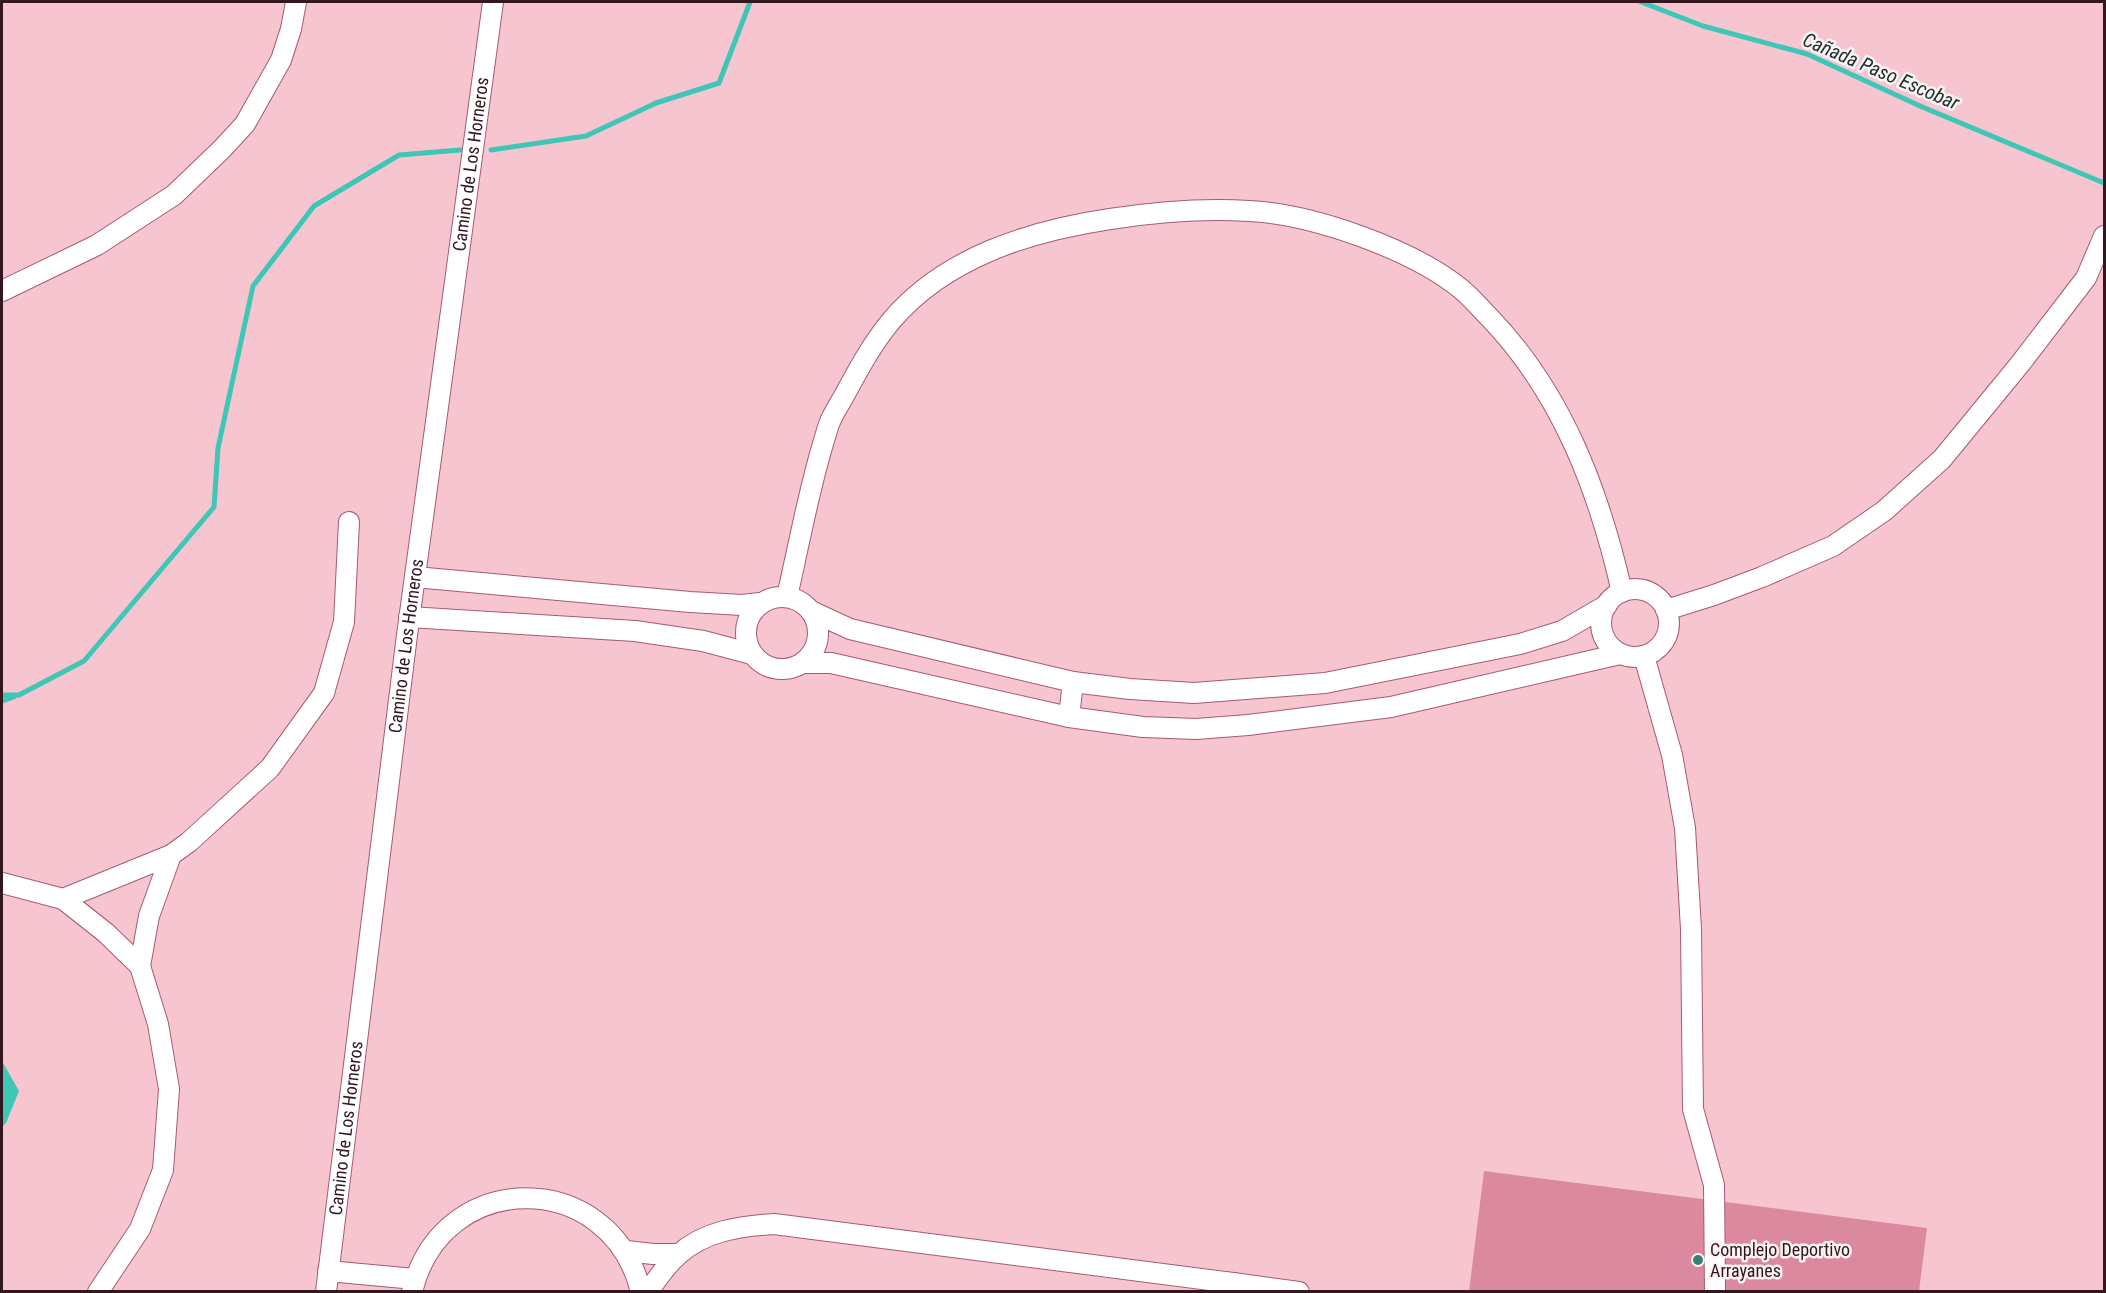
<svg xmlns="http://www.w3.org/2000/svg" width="2106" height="1293" font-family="'Roboto Condensed',sans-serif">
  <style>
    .green { fill: #da899e }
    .water { fill: #3ec6b6 }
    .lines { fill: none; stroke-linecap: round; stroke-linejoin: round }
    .stream { stroke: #3ec6b6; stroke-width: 5 }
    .minor-casing { stroke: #a55b6f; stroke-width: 22 }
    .minor { stroke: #fff; stroke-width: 20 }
    .poi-dot { fill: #387e75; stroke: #fbf2f4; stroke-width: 2 }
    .labels { text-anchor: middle; stroke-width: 5; stroke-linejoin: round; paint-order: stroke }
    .street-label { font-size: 18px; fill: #34161e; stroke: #fbf2f4 }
    .poi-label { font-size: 18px; fill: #34161e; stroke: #fbf2f4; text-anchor: start }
    .water-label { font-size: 20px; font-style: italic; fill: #19302d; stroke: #fbf2f4 }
  </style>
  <rect width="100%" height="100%" fill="#f7c5d0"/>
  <!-- green -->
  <path class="green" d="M1484 1171 1927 1228 1919 1291 1469 1292Z"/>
  <!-- water -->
  <path class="water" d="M2 1061 19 1091 6 1123 2 1127Z"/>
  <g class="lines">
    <!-- stream -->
    <path class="stream" d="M1641 2 1703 26 1807 54 1920 106 2104 183
      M491 150 586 136 656 103 719 83 750 2
      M2 695H19L84 661 214 507 218 448 253 286 314 206 399 155 460 150
      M2 701 14 697"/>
    <defs>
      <g id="minor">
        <path d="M2 291 97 245 174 195 222 149 245 124 281 60 291 29 296 2"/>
        <path d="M415 577 690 602 742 605 760 603"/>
        <circle cx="1635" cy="623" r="34"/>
        <circle cx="782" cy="633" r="36"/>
        <path d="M787 597C800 539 811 480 829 424 833 414 839 405 844 396 858 370 872 344 891 321 945 257 1030 231 1110 219 1156 212 1203 208 1249 211 1312 214 1412 249 1461 289 1471 297 1479 307 1488 316 1562 392 1599 491 1622 592"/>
        <path d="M1666 610 1714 595 1762 577 1833 546 1884 511 1942 459 2020 364 2086 278 2104 236"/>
        <path d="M811 611 850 629 1073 682 1130 689 1194 693 1325 683 1520 644 1562 631 1607 605"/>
        <path d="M409 617 635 631 703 641 752 654"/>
        <path d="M1644 656 1672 755 1685 828 1691 929 1693 1109 1714 1185 1715 1292"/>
        <path d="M803 663H831L1069 717 1143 727 1196 729 1248 725 1391 707 1620 654"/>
        <path d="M1069 717 1073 682"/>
        <path d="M2 883 63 899 106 933 140 966 158 1024 169 1089 163 1170 140 1229 98 1292"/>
        <path d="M63 899 171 855 189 842 270 768 324 693 344 622 349 522"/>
        <path d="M140 966 149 916 171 855"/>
        <path d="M626 1251 653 1254H678"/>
        <path d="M328 1271 415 1279"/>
        <path d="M1233 1283 1299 1292"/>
        <path id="s1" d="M326 1292 407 635 493 2"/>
        <path d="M412 1292C441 1167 611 1167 641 1292"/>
        <path d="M648 1292C657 1279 666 1265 678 1255 704 1231 740 1226 774 1224L1233 1283 1245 1292"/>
      </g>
    </defs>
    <!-- minor casing -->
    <use href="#minor" class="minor-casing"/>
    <!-- minor -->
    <use href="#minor" class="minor"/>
  </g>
  <!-- markers -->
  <circle class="poi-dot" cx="1698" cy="1260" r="6"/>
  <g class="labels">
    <!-- street labels -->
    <g class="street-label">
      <text dy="6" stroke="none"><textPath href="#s1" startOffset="1137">Camino de Los Horneros</textPath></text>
      <text dy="6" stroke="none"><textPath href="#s1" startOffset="651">Camino de Los Horneros</textPath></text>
      <text dy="6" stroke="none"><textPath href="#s1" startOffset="165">Camino de Los Horneros</textPath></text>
    </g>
    <!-- poi labels -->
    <g class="poi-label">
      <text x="1710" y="1256">Complejo Deportivo<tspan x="1710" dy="21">Arrayanes</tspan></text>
    </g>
    <!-- water labels -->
    <g class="water-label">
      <text transform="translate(1881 71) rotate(23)" y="7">Cañada Paso Escobar</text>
    </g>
  </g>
  <!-- border -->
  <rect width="2106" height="1293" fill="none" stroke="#34161e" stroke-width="6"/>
</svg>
